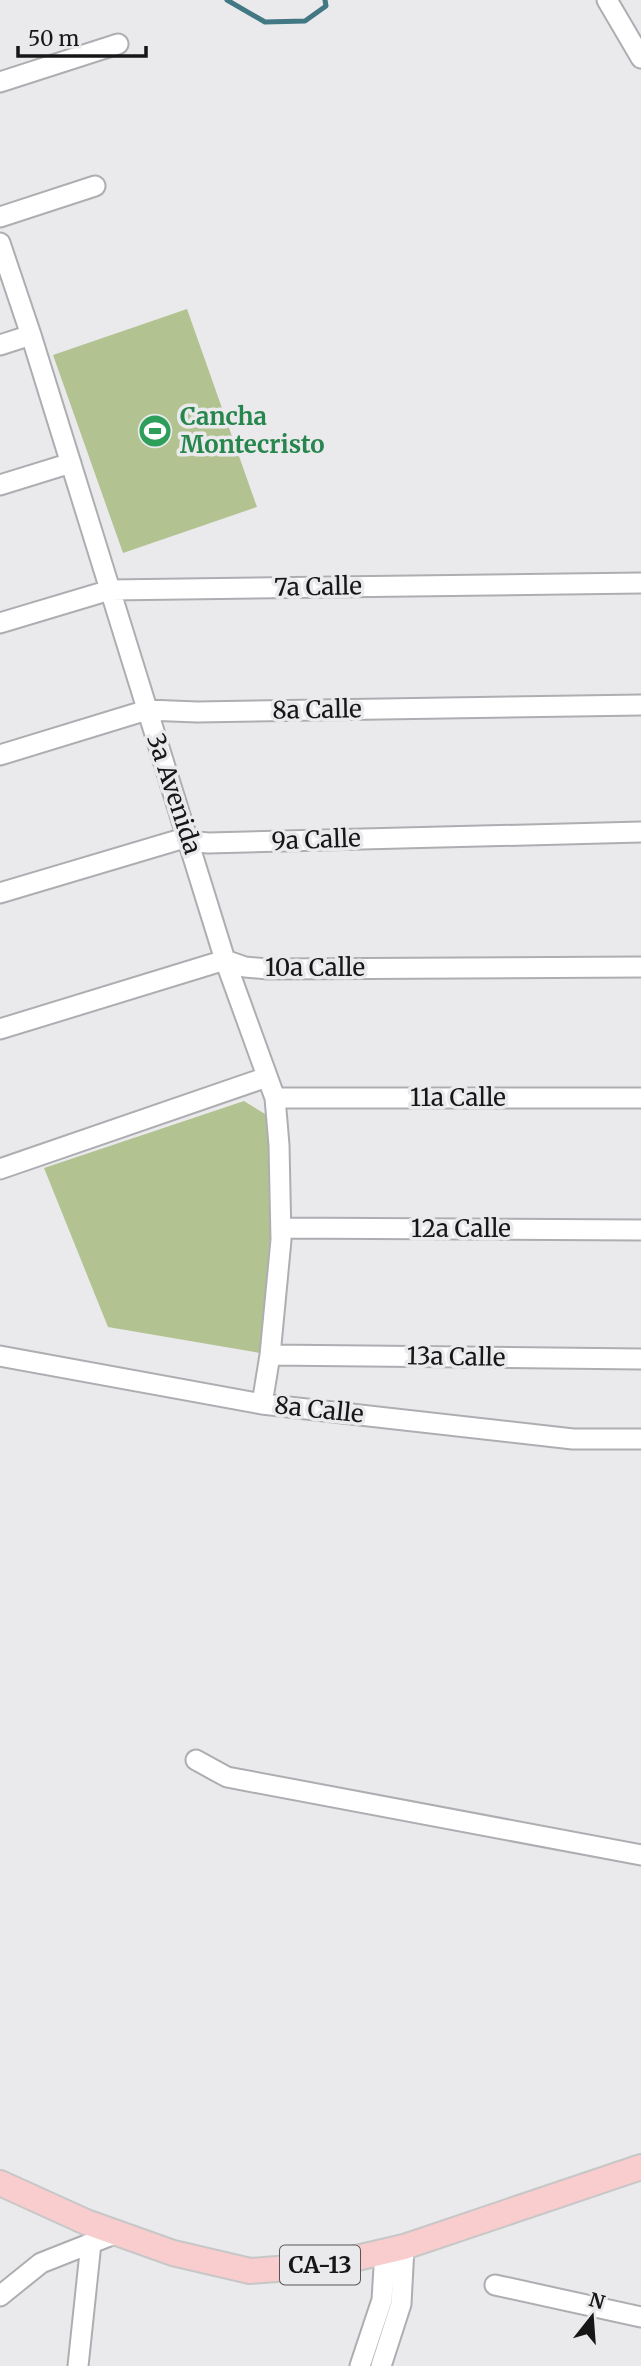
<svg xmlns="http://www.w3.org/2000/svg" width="641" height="2366" font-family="Merriweather,serif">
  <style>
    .green { fill: #b2c391 }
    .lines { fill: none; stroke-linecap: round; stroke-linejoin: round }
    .stream { stroke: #427884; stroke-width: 5 }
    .minor-casing { stroke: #adaeb1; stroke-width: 23 }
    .major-casing { stroke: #c7c7c7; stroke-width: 28 }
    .minor { stroke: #fff; stroke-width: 19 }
    .major { stroke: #f9cdcd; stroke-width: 24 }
    .labels { text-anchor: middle; stroke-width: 7; stroke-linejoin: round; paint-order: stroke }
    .shield { fill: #eaeaed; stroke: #565657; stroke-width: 2 }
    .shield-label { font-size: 23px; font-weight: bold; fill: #161617 }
    .leisure-label { font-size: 24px; font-weight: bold; fill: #27864d; stroke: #eaeaed; text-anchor: start }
    .street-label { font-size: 24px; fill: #161617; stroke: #eaeaed }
  </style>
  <rect width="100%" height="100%" fill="#eaeaed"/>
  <!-- green -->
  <path class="green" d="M187 309 257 507 123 553 53 355Z
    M244 1101 270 1117 271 1227 260 1353 108 1327 44 1168Z"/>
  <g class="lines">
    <!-- stream -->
    <path class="stream" d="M227 0 265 22 305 21 326 6 325 0"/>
    <defs>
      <path id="minor" d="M607 0 641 58
        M0 82 118 44
        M0 217 95 186
        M0 243 31 335 225 960 275 1098 279 1145 281 1240 270 1355 262 1404
        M0 345 31 335
        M0 485 71 463
        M0 623 110 590 641 583
        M0 755 147 710 197 712 641 705
        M0 893 188 837 198 842 208 843 641 832
        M0 1029 225 960 245 967 268 969 641 967
        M275 1098H641
        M0 1169 267 1077
        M281 1228 641 1230
        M270 1355 641 1359
        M0 1356 262 1404 573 1439H641
        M196 1760 227 1777 641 1855
        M495 2285 641 2317
        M0 2296 41 2263 117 2233
        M78 2366 91 2243
        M360 2366 382 2300 385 2251
        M381 2366 401 2304 404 2247"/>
      <path id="major" d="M0 2183 86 2222 173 2253 250 2271 327 2265 404 2247 641 2167"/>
    </defs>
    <!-- minor casing -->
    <use href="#minor" class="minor-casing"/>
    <!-- major casing -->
    <use href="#major" class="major-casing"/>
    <!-- minor -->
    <use href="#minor" class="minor"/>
    <!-- major -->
    <use href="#major" class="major"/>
  </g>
  <!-- icons -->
  <defs>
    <symbol id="stadium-disc" viewBox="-11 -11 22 22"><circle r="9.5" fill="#2e9e5b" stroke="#eaeaed"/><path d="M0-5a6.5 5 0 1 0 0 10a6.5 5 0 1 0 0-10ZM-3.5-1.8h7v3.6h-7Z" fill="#fff"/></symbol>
  </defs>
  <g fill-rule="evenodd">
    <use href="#stadium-disc" x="136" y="412" width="38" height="38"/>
  </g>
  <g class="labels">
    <!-- shield labels -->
    <rect class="shield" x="280" y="2245.5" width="80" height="39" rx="5"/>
    <g class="shield-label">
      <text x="320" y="2273">CA-13</text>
    </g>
    <!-- leisure labels -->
    <g class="leisure-label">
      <text x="180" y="425">Cancha<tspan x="180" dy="28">Montecristo</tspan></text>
    </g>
    <!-- street labels -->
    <g class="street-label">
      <text transform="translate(318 587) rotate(-1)" y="8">7a Calle</text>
      <text transform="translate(317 710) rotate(-1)" y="8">8a Calle</text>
      <text transform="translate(174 794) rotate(72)" y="8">3a Avenida</text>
      <text transform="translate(316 840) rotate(-2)" y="8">9a Calle</text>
      <text x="315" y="976">10a Calle</text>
      <text x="458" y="1106">11a Calle</text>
      <text x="461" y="1237">12a Calle</text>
      <text transform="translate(456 1357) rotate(1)" y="8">13a Calle</text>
      <text transform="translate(319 1410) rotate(6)" y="8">8a Calle</text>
    </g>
  </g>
  <!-- north arrow -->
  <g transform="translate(592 2317) rotate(17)" stroke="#eaeaed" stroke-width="5" paint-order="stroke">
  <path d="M0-5L12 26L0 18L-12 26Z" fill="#161617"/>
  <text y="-10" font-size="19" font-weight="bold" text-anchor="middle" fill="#161617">N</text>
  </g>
  <!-- scale -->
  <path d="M18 46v10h128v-10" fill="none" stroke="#161617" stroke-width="3.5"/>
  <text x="28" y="46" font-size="21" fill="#161617" stroke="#eaeaed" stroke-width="5" paint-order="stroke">50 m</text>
</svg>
